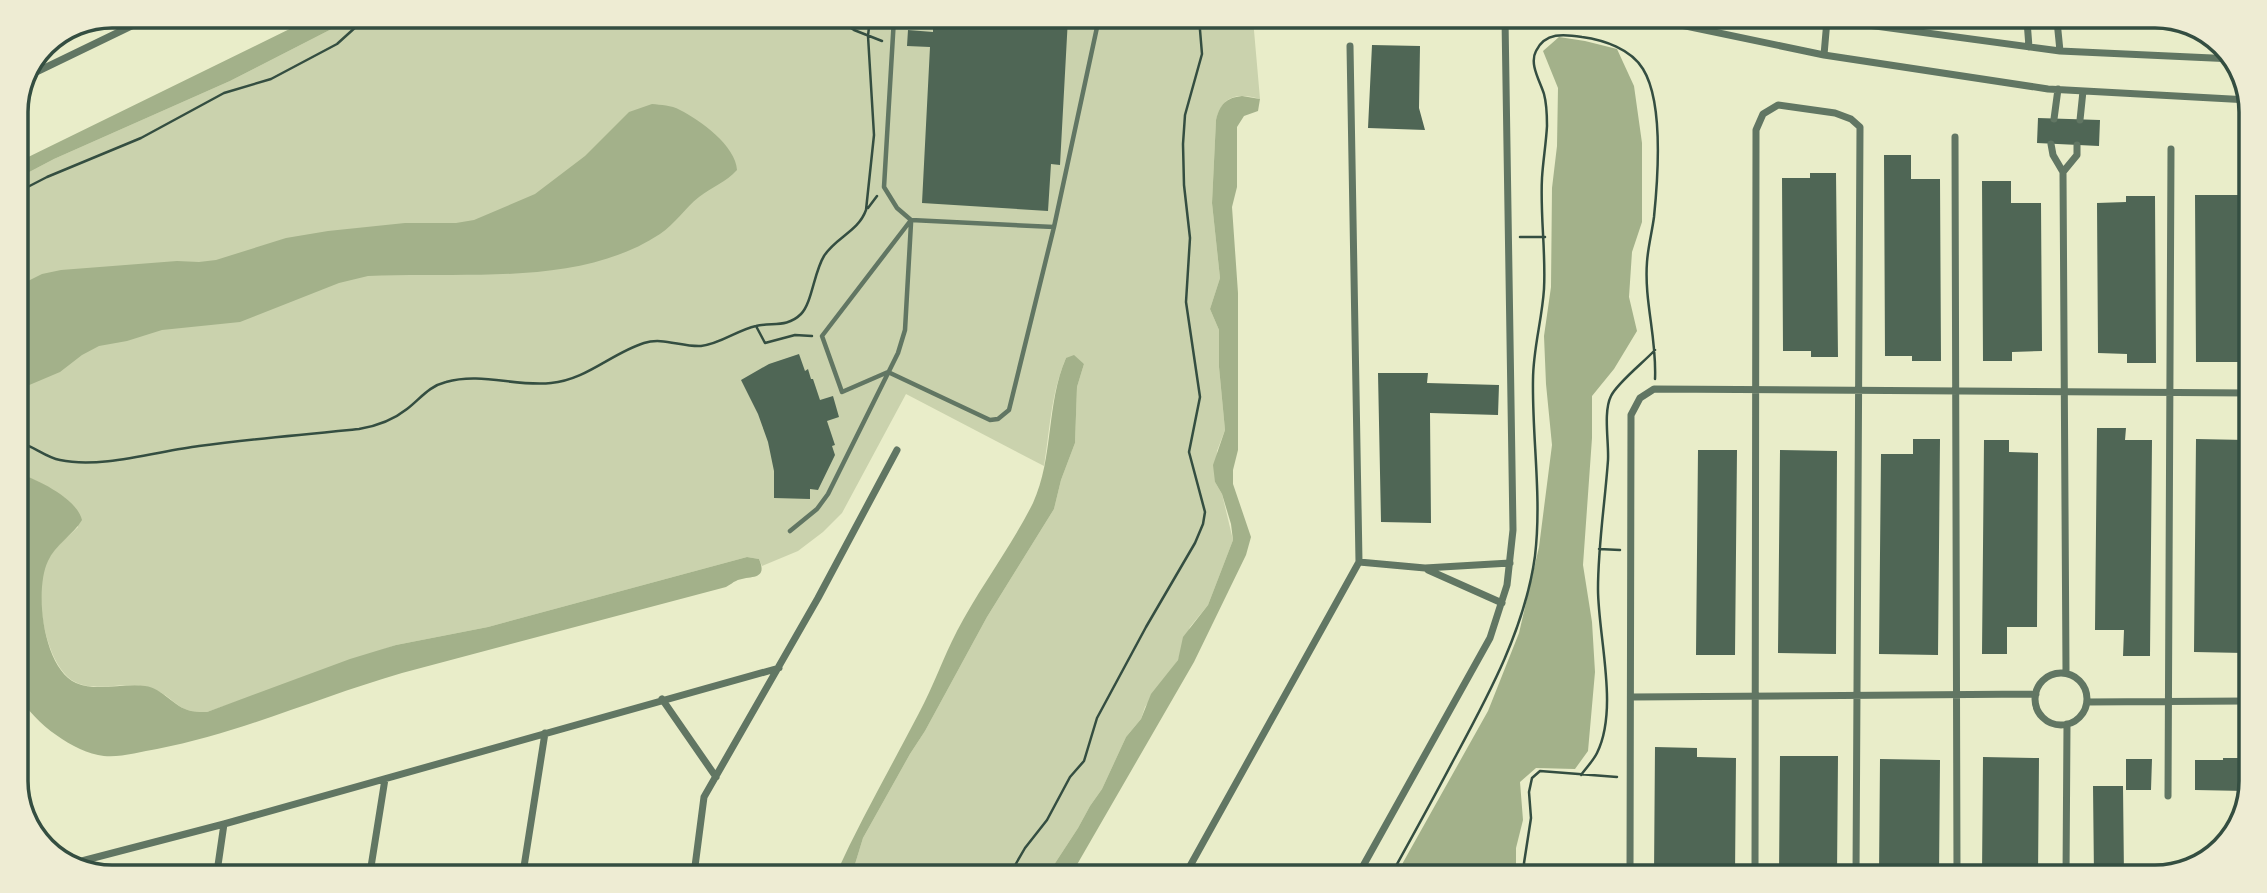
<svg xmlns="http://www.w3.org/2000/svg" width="2267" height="893" font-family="'Playfair Display',serif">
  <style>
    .green { fill: #cad2ad }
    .water { fill: #a3b18a }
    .building { fill: #4f6655 }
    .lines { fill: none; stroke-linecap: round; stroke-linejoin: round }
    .path { stroke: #344e41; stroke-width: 2.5 }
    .service { stroke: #617663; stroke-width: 4.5 }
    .minor { stroke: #617663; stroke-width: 7 }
    .rim { fill: none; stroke: #344e41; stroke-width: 3.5 }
  </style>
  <rect width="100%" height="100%" fill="#e9edc9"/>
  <!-- green -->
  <path class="green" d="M357 16 1253 19 1260 99C1237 92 1222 96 1216 120L1212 203 1220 278 1210 309 1219 330V367L1225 430 1217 451 1215 482 1222 494 1233 540 1208 605 1190 627 1178 660 1145 707 1141 719 1126 737 1102 789 1090 806 1078 828 1048 874H852L863 838 910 754 925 731 987 617 1054 509 1061 480 1075 443 1077 387 1084 364 1066 358C1051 393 1050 429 1044 466L906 394 842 513 823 532 798 551 762 566 759 559 747 557 488 627 396 645 207 712C202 712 195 712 191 711 176 708 168 693 154 690 147 688 140 685 133 685 115 684 92 691 75 682 44 666 32 587 48 559 55 547 68 537 78 527L65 498 39 482 16 472V179L54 159 230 81Z"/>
  <!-- water -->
  <path class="water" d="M316 16H357L230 81 54 159 16 179V163Z
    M1559 37 1585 41 1617 49 1634 86 1642 143V222L1632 252 1629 297 1637 331 1614 369 1592 396V438L1583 565 1592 622 1595 672 1588 751 1575 769 1536 768 1520 782 1523 820 1516 848V876L1396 875 1488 711 1519 633 1539 547 1552 445 1546 384 1544 336 1551 287 1552 188 1557 146 1558 88 1543 51Z
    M1242 96 1260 99 1258 111 1244 116 1237 127V187L1232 207 1238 293V450L1233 470V484L1251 537 1246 555 1194 662 1071 875 1048 874 1078 828 1090 806 1102 789 1126 737 1141 719 1151 694 1178 660 1183 637 1208 605 1233 540 1231 524 1222 494 1215 482 1213 465 1225 430 1219 367V330L1210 309 1220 278 1212 203 1216 120C1220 104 1226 98 1242 96Z
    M652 104C661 105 671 105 680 110 700 120 736 146 737 170 726 182 712 187 699 197 685 208 675 224 660 234 578 288 462 271 368 276L339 283 240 322 162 330 127 341 99 346 82 355 60 372 27 386 19 391 16 401V287L42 274 61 270 177 261 199 262 216 260 286 238 328 231 405 223H456L474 220 535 194 585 156 629 112Z
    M1074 355 1084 364 1077 387 1075 443 1061 480 1054 509 987 617 925 731 910 754 863 838 852 874H836C861 819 891 767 919 713 933 687 943 658 957 631 980 587 1011 547 1033 503 1054 457 1046 404 1066 358Z
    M16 472C36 479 77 498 82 520 73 535 55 545 48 561 34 590 43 668 76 683 96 692 123 683 145 686 163 688 173 707 191 711 196 712 202 712 207 712L350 659 396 645 488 627 747 557 759 559C769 582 748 575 736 581 733 582 730 585 726 587L402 673C319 697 243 732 157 749 139 752 116 759 98 755 67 748 30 719 16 691Z"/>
  <!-- building -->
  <path class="building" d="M933 18H1068L1060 165 1051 164 1048 211 922 203 930 47 907 46 908 30 933 32Z
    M1372 45 1420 46 1419 108 1425 130 1368 128Z
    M2038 118 2100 120 2099 146 2037 143Z
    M1884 155H1911V179H1940L1941 361H1912V356H1885Z
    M1810 173H1836L1838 357H1811V351H1783L1782 178H1810Z
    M1982 181H2011V203H2041L2042 351 2012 352V361H1983Z
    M2195 195H2249V362H2196Z
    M2126 196H2155L2156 363H2127V354L2098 353 2097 203 2126 202Z
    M799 354 805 371 808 369 811 379H813L820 400 833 396 839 417 827 421 835 445 832 446 835 455 818 490 810 489V499L774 498V471L768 442 758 414 741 380 769 364Z
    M1378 373H1428L1427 383 1499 385 1498 415 1430 413 1431 523 1381 522Z
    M2097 428H2126L2125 440H2152L2150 656H2123L2124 630H2095Z
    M1913 439H1940L1938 655 1879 654 1881 454H1913Z
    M2196 439 2246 440 2244 653 2194 652Z
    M1984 440H2009V452L2038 453 2037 627H2007V654H1982Z
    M1698 450H1737L1735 655H1696Z
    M1780 450 1837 451 1836 654 1778 653Z
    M1655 747 1697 748V757L1736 758 1735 876H1654Z
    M1780 756H1838L1837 876H1779Z
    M1983 757 2039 758 2038 877H1982Z
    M2223 758H2246V791L2195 790V760H2223Z
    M1880 759 1940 760 1939 877H1879Z
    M2126 759H2152L2151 790H2126Z
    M2093 786H2123L2124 877H2094Z"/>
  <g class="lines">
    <!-- path -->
    <path class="path" d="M836 18 854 30 882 41
      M16 193 47 177 141 138 224 93 271 79 337 44 368 16
      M868 208 877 196
      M1520 237H1545
      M756 326 765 343 795 335 812 336
      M16 442C32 444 44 457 60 460 101 469 158 451 199 446 252 439 306 434 359 429 377 426 392 421 407 409 420 399 429 386 446 382 481 372 516 387 551 383 586 380 612 353 644 343 663 337 681 347 701 346 721 344 737 330 756 326 772 322 787 328 801 314 812 303 814 272 824 256 836 237 858 232 866 210L874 135 868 36 870 18
      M1599 549 1620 550
      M1581 775C1586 768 1593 761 1597 753 1619 709 1598 636 1598 589 1598 545 1605 503 1608 460 1609 442 1603 412 1611 396 1617 383 1644 362 1655 350
      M1373 870 1382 875
      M1010 874 1025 848 1047 820 1070 777 1084 761 1097 718 1146 627 1195 543 1203 524 1205 512 1189 452 1200 397 1186 302 1190 238 1184 185 1183 144 1185 115 1202 54 1199 18
      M1391 875C1412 837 1433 799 1453 761 1488 696 1525 629 1535 556 1542 496 1532 439 1533 380 1533 349 1542 320 1544 289 1546 252 1540 215 1542 178 1543 161 1546 144 1547 126 1547 115 1547 105 1544 94 1540 81 1529 64 1536 51 1545 32 1564 34 1582 37 1604 40 1631 49 1643 69 1664 103 1658 178 1654 217 1652 232 1648 247 1647 262 1644 302 1657 338 1655 379
      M1525 876 1524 863 1531 818 1529 792 1532 778 1540 771 1617 777"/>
    <!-- service -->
    <path class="service" d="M894 18 884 187 897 208 911 220 1054 227
      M911 220 822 336 842 392 888 372 990 420 998 419 1009 410 1054 227 1099 18
      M790 531 817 509 828 494 898 353 905 330 911 223"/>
    <!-- minor -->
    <path class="minor" d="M1657 20 1824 55 2048 89 2249 100
      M1831 20 2060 51 2234 59
      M2027 21 2029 47
      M2057 21 2060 51
      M1824 55 1827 20
      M30 75 152 16
      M2054 119 2058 89
      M2080 120 2083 91
      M1955 137 1957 877
      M2051 144 2053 155 2063 172 2066 672
      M2063 172 2077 155V145
      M1359 562 1425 568 1510 563
      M1428 570 1502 603
      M2035 699a26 26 0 1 1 52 0a26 26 0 1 1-52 0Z
      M1632 697 2036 694
      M662 699 716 777
      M2087 702 2247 701
      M2168 796 2171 149
      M35 838 74 863 224 824 779 668
      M217 872 224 824
      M370 873 385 779
      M523 873 545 733
      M694 874 704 797 818 598 897 450
      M1185 875 1359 562 1350 46
      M1358 875 1490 638 1507 585 1513 530 1505 19
      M1630 876 1631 415 1640 398 1654 389 2249 393
      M1755 876 1756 130 1763 114 1778 105 1835 113 1851 119 1860 127 1856 876
      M2066 877 2067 724"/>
  </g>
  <!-- crop -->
  <path d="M0 0H2267V893H0ZM112 28H2155A84 84 0 0 1 2239 112V781A84 84 0 0 1 2155 865H112A84 84 0 0 1 28 781V112A84 84 0 0 1 112 28Z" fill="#eeecd3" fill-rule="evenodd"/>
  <path class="rim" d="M112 28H2155A84 84 0 0 1 2239 112V781A84 84 0 0 1 2155 865H112A84 84 0 0 1 28 781V112A84 84 0 0 1 112 28Z"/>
</svg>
